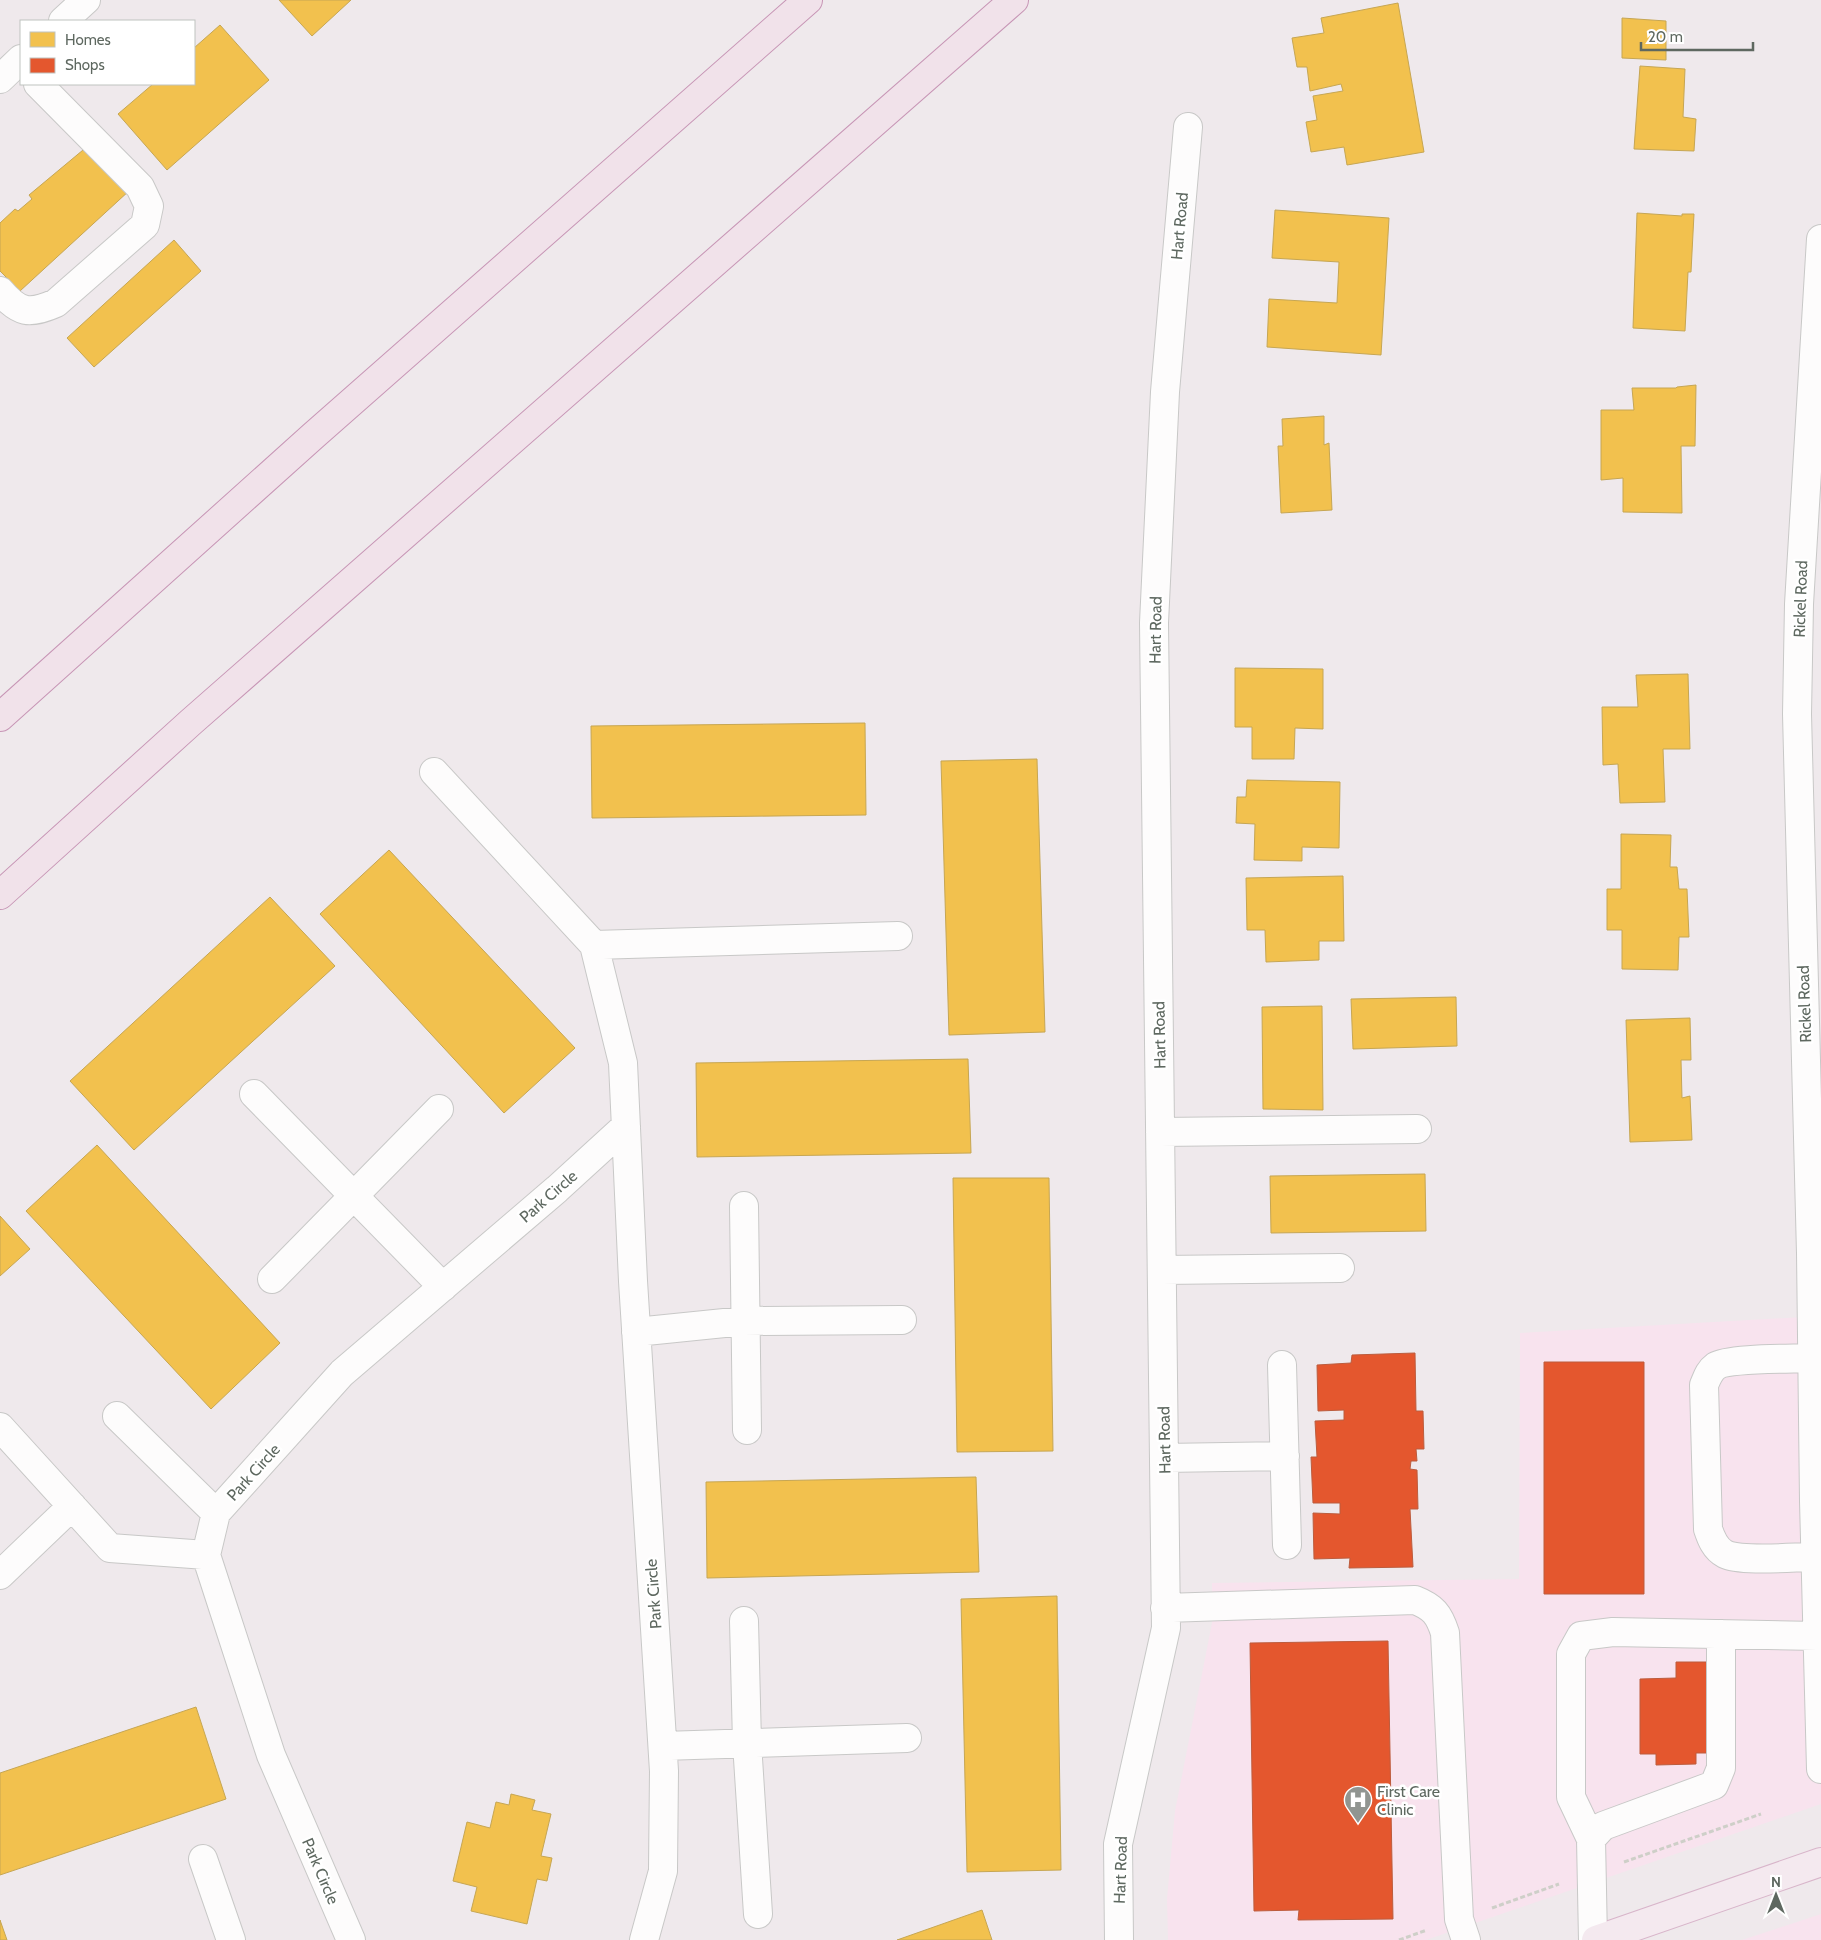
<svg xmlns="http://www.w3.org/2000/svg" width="1821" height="1940" font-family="Cabin,sans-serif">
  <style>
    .commercial { fill: #f8e3ee }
    .homes { fill: #f2c14e; stroke: #c6a653 }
    .shops { fill: #e4572e; stroke: #bc5c3d }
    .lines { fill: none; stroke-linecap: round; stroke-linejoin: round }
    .minor-casing { stroke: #c8c8c7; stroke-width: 30 }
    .major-casing { stroke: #d8b5ca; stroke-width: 30 }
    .highway-casing { stroke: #c795b5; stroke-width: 30 }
    .path { stroke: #cecfc8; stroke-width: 3; stroke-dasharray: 5 2.5; stroke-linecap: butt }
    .minor { stroke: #fdfcfc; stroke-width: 28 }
    .major { stroke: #f4e9ef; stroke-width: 28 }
    .highway { stroke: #f1e2ea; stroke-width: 28 }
    .labels { text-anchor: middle; stroke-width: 5; stroke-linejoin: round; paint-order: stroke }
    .street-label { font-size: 16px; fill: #5e6860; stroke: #fff }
    .poi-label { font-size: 16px; fill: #5e6860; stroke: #fff; text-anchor: start }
  </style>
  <rect width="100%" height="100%" fill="#efe9ec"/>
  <!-- commercial -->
  <path class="commercial" d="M1821 1316V1804L1426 1940H1168L1167 1899 1175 1811 1212 1623V1583L1519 1579 1520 1333Z
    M1821 1914V1940H1742Z"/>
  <!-- homes -->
  <path class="homes" d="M279 0H351L312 36Z
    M1398 3 1424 152 1347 165 1344 147 1311 152 1306 122 1317 120 1313 96 1343 91 1341 84 1310 91 1307 67H1297L1292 38 1324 33 1321 18Z
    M1622 18 1666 21V60L1622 58Z
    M220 25 269 80 167 170 118 114 153 84H194V48Z
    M1640 66 1685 69 1683 117 1696 119 1694 151 1634 149Z
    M89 145 130 190 20 291 0 271V223L15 209 18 211 32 199 29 195Z
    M1275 210 1389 218 1381 355 1267 347 1269 299 1337 303 1339 262 1272 258Z
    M1637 213 1682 216V214H1694L1691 272H1688L1685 331 1633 328Z
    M174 240 201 271 94 367 67 338Z
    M1696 385 1695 446H1681L1682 513 1623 512V478L1601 480V410H1634L1632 388H1676L1677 387Z
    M1324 416V445L1329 443 1332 510 1281 513 1278 446H1283L1282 419Z
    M1235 668 1323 669V729L1295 728 1294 759H1252V727H1235Z
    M1688 674 1690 749H1663L1665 802 1620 803 1618 764 1603 765 1602 707H1638L1636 675Z
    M865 723 866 815 592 818 591 726Z
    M1037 759 1045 1032 949 1035 941 761Z
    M1247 780 1340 782 1339 848 1302 847V861L1254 860 1255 824 1236 823 1237 797H1246Z
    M1621 834 1671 835 1670 867H1677L1679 889H1687L1689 937H1679L1678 970 1622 969V930H1607V889H1621Z
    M389 850 575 1048 504 1113 320 914Z
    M1343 876 1344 941H1319V960L1266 962 1265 930H1247L1246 878Z
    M270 897 335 966 134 1150 70 1081Z
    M1456 997 1457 1046 1353 1049 1351 999Z
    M1322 1006 1323 1110 1263 1109 1262 1007Z
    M1690 1018 1691 1060H1681L1682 1098 1690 1096 1692 1140 1630 1142 1626 1020Z
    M968 1059 971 1153 697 1157 696 1063Z
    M97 1145 280 1343 211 1409 26 1211Z
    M1425 1174 1426 1231 1271 1233 1270 1176Z
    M953 1178H1049L1053 1451 957 1452Z
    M0 1216 30 1249 0 1276Z
    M976 1477 979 1572 707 1578 706 1482Z
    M1057 1596 1061 1870 967 1872 961 1599Z
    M196 1707 226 1799 0 1875V1773Z
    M511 1794 535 1800 532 1810 551 1814 541 1856 552 1858 547 1881 537 1879 527 1924 471 1911 477 1887 453 1881 467 1822 490 1828 496 1802 509 1805Z
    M982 1910 992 1940H897Z
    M0 1920 7 1940H0Z"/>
  <!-- shops -->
  <path class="shops" d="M1415 1353 1416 1411H1423L1424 1449H1416L1417 1461H1411L1410 1469 1417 1470 1418 1509H1410L1413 1567 1349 1568 1350 1558 1314 1559 1313 1513 1340 1514V1503H1313L1311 1457H1317L1315 1421 1344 1420V1410L1318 1411 1317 1365 1351 1363 1352 1355Z
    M1544 1362H1644V1594H1544Z
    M1388 1641 1393 1919 1298 1920 1299 1910 1254 1911 1250 1643Z
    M1676 1662H1707L1708 1753H1696V1764L1656 1765V1754H1640V1679L1676 1678Z"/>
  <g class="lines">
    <defs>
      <path id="minor" d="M63 21 86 0
        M0 79 21 59
        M1821 239 1799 604 1797 714 1811 1253 1814 1501 1821 1769
        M0 291C19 313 29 315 56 303L145 225 149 206 140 187 38 84
        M434 772 594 945 623 1063 633 1281 664 1771 663 1871 644 1940
        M594 945 898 936
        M254 1094 443 1287
        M1160 1132 1417 1129
        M744 1206 747 1430
        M1162 1270 1340 1268
        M272 1279 439 1109
        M636 1332 744 1321 902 1320
        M1812 1358C1794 1359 1728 1358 1716 1366 1709 1371 1707 1378 1704 1385L1708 1529C1711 1538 1715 1549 1725 1554 1741 1562 1795 1557 1815 1557
        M1282 1365 1287 1545
        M117 1416 216 1513
        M0 1427 110 1548 206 1555
        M1164 1458 1285 1456
        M0 1575 72 1506
        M1165 1608 1415 1600C1433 1607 1439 1614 1445 1633L1459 1919 1466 1940
        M744 1621 747 1743 758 1914
        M663 1746 907 1738
        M1591 1839 1603 1826 1714 1785 1721 1768V1634
        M203 1859 231 1940
        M351 1940 271 1755 206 1555 216 1513 342 1373 557 1189 626 1126
        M1119 1940 1118 1844 1166 1628 1154 623 1165 392 1188 127
        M1593 1940 1591 1839 1571 1797V1654L1581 1636 1613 1632 1817 1636"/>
      <path id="major" d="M1596 1940 1821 1862"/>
      <path id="highway" d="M0 717 313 436 808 0
        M0 895 191 722 1014 0"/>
    </defs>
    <!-- minor casing -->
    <use href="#minor" class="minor-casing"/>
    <!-- major casing -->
    <use href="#major" class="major-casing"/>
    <!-- highway casing -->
    <use href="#highway" class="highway-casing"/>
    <!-- path -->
    <path class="path" d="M1624 1862 1761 1814
      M1492 1908 1559 1884
      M1399 1940 1427 1930"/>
    <!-- minor -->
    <use href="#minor" class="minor"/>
    <!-- major -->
    <use href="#major" class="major"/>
    <!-- highway -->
    <use href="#highway" class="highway"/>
  </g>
  <!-- icons -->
  <defs>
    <symbol id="hospital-pin" viewBox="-11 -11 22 30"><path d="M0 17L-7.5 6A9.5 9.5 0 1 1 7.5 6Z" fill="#919591" stroke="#fff"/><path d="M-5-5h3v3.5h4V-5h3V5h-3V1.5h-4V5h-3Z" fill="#fff"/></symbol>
  </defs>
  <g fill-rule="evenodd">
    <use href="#hospital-pin" x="1342" y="1784" width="32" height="43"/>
  </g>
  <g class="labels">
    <!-- street labels -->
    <g class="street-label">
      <text transform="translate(1179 226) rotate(-85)" y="6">Hart Road</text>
      <text transform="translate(1800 599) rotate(-88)" y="6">Rickel Road</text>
      <text transform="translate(1155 630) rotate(-89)" y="6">Hart Road</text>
      <text transform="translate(1804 1004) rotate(-92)" y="6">Rickel Road</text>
      <text transform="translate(1159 1035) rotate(-91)" y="6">Hart Road</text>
      <text transform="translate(548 1196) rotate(-41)" y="6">Park Circle</text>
      <text transform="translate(1164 1440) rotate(-91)" y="6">Hart Road</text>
      <text transform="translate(253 1472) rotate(-48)" y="6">Park Circle</text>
      <text transform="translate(653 1594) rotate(-94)" y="6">Park Circle</text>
      <text transform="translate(1120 1870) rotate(-88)" y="6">Hart Road</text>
      <text transform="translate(321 1871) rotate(67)" y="6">Park Circle</text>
    </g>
    <!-- poi labels -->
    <g class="poi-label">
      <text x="1377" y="1797">First Care<tspan x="1377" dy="18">Clinic</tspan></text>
    </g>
  </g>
  <!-- legend -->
  <rect x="20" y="20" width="175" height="65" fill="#ffffff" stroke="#bfc3bf"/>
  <rect x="30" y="32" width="25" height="15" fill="#f2c14e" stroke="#bfc3bf"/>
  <text x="65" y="45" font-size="15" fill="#5e6860">Homes</text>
  <rect x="30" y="58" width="25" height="15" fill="#e4572e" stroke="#bfc3bf"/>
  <text x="65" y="70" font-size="15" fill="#5e6860">Shops</text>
  <!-- north arrow -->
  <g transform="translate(1776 1895)" stroke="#ffffff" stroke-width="4" paint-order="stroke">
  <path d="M0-4L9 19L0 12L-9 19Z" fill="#5e6860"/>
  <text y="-8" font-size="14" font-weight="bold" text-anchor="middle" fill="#5e6860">N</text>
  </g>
  <!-- scale -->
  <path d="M1641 42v8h112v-8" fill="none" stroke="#5e6860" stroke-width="2.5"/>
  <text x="1648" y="42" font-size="15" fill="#5e6860" stroke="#ffffff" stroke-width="4" paint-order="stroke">20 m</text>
</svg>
